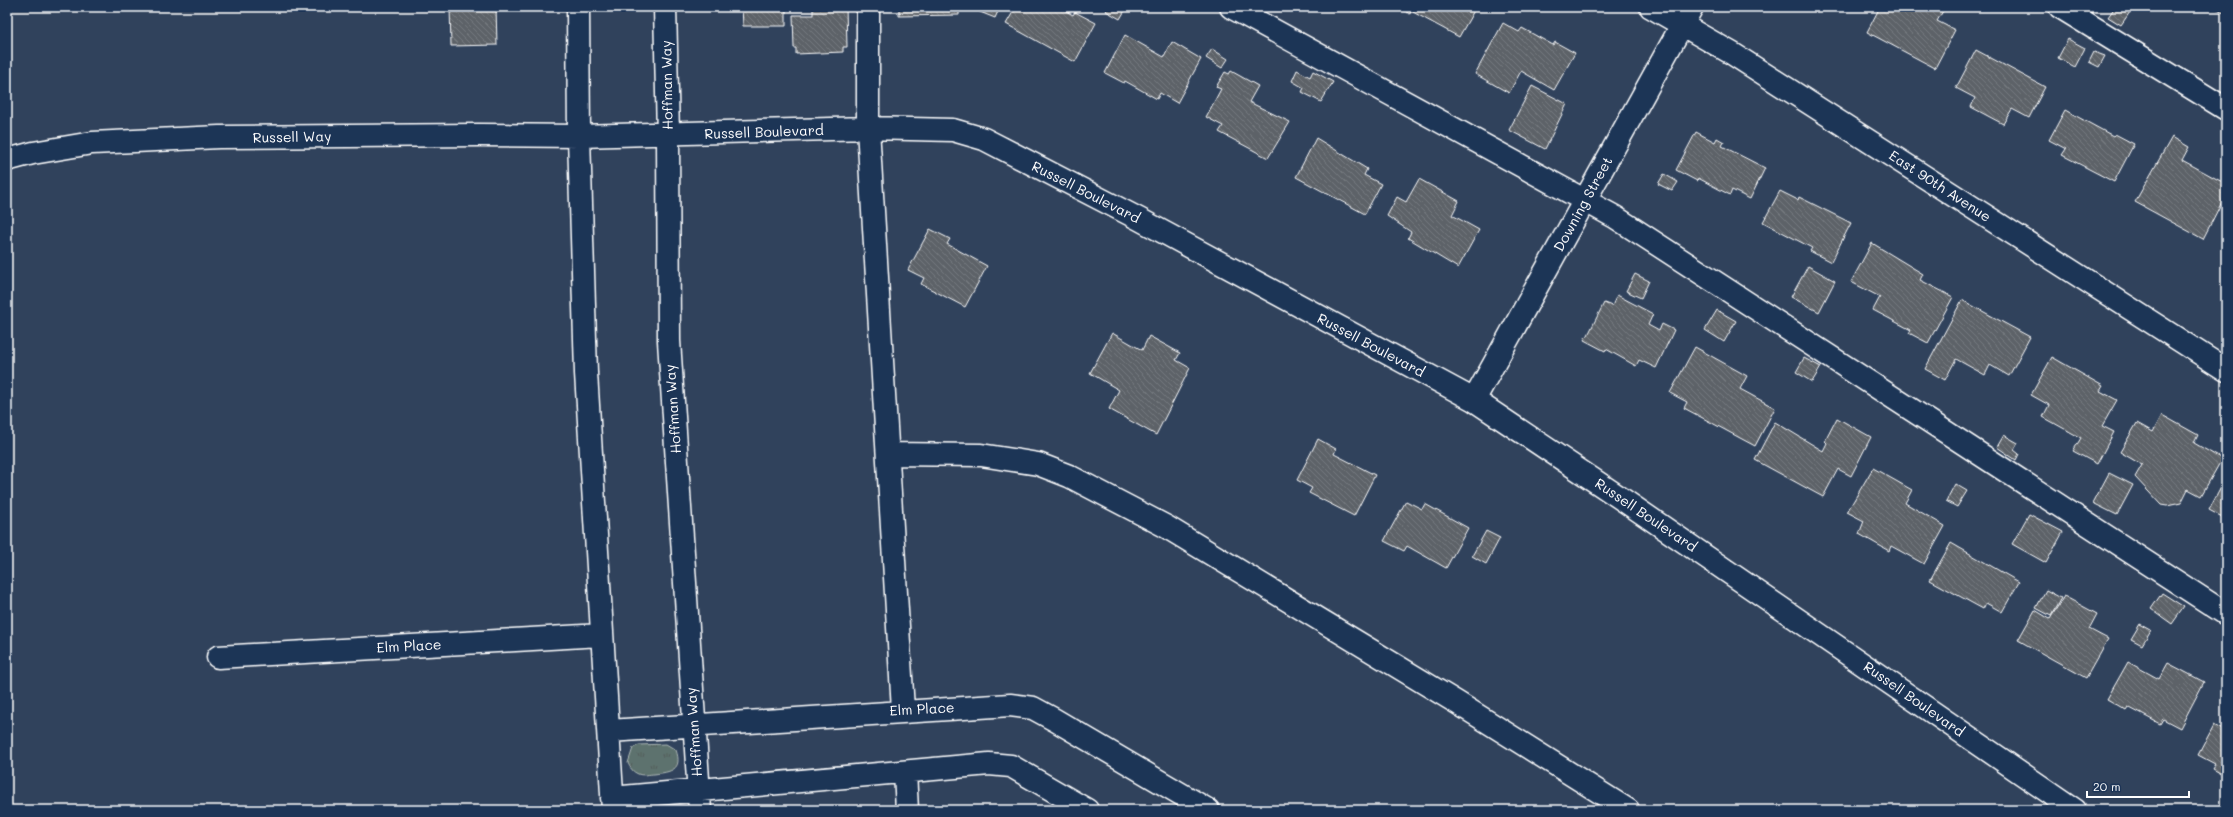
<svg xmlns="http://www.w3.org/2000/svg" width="2233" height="817" font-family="Mali,sans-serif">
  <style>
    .grass { fill: url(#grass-tufts); stroke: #aeb8b6 }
    .building { fill: url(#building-back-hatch); stroke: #fff }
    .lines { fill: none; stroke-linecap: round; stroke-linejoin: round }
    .minor-casing { stroke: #fff; stroke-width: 25 }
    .minor { stroke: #1d3557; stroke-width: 22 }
    .labels { text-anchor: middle; stroke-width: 3; stroke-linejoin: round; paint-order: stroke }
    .street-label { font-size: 14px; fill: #fff; stroke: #1d3557 }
  </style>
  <defs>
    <pattern id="grass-tufts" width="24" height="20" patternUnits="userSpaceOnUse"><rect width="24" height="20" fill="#5d726e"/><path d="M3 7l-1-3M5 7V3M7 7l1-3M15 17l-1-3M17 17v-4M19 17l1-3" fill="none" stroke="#535b5a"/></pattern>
    <pattern id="building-back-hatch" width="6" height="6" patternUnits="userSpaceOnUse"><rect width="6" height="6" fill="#5d6268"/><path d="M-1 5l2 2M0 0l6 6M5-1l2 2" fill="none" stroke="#757a7f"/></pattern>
  </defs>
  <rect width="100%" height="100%" fill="#30425c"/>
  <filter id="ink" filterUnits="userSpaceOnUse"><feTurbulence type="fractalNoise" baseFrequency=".025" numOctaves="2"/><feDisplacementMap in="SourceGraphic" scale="8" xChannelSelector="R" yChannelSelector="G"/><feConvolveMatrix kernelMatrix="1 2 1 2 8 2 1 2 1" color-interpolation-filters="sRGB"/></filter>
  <g filter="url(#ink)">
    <!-- grass -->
    <path class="grass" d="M666 744 676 750C683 770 671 772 654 774 650 774 643 776 638 774 633 772 630 768 628 763L633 748 639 745Z"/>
    <!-- building -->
    <path class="building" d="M450 7H496L497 45 451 46Z
      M742 7H786V26H743Z
      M813 7H846L847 47H843V52L796 54V48H794L793 15H813Z
      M899 7H1000L995 18 975 10V8L959 9V15L899 16Z
      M1016 7H1059L1073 15 1075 12 1096 23 1075 62 1006 24Z
      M1109 7H1127L1120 19 1106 11Z
      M1397 7H1476L1459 37 1411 11 1410 14Z
      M1880 7H1892L1899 11 1902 7H1936L1943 11 1937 21 1955 30 1935 68 1867 32Z
      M2115 7H2128L2132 9 2121 25 2108 17Z
      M2214 7H2226V12L2225 13Z
      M1503 23 1519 32 1522 28 1553 45 1555 42 1575 53 1554 90 1521 71 1509 93 1475 74Z
      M1125 35 1164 57 1172 42 1201 59 1177 103 1160 93 1157 99 1125 81 1124 83 1105 73Z
      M2068 39 2085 48 2075 67 2058 58Z
      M1212 49 1228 59 1222 68 1206 58Z
      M1976 50 2045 87 2029 118 2012 109 2003 124 1971 107 1975 98 1956 88Z
      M2094 52 2105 56 2099 67 2089 62Z
      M1297 70 1310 77 1313 71 1333 82 1321 102 1302 92 1304 88 1292 81Z
      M1231 71 1258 86 1249 102 1290 122 1268 158 1219 132 1223 126 1206 117 1221 89 1216 87 1225 72 1229 74Z
      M1532 86 1567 104 1545 149 1509 130Z
      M2065 110 2113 136 2115 134 2134 144 2114 182 2062 155 2066 149 2049 140Z
      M1696 132 1715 142 1717 138 1724 142 1722 146 1765 168 1750 199 1732 190 1730 195 1698 178 1697 181 1676 170Z
      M2172 137 2189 147 2182 160 2226 184V194L2203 239 2135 202Z
      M1316 138 1367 169 1364 175 1381 184 1365 214 1296 177Z
      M1664 174 1678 182 1672 191 1658 184Z
      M1419 179 1459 201 1452 215 1479 230 1458 268 1408 238 1411 232 1387 216 1397 197 1406 202Z
      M1780 191 1798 200 1799 197 1851 223 1831 262 1810 251 1812 248 1763 222Z
      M930 229 950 239 947 244 987 266 965 307 921 284 924 278 908 270Z
      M1872 243 1923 274 1920 280 1953 297 1928 343 1909 333 1911 330 1873 310 1880 297 1851 282Z
      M1808 266 1835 281 1819 312 1791 297Z
      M1635 274 1649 281 1641 298 1626 291Z
      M1617 295 1653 314 1648 325 1659 331 1662 324 1674 330 1656 368 1639 360 1636 366 1606 349 1605 351 1584 340 1586 336 1587 337 1604 303 1612 306Z
      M1962 300 2030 337 2009 376 1990 365 1985 375 1956 359 1945 380 1925 369Z
      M1717 310 1736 321 1724 342 1705 330Z
      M1112 333 1142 350 1149 336 1180 353 1176 360 1190 368 1156 435 1109 409 1119 390 1090 373Z
      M1695 347 1747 376 1740 389 1775 408 1755 446 1684 408 1687 402 1670 393Z
      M2052 357 2103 386 2100 391 2117 400 2102 426 2114 432 2097 464 2073 451 2081 438 2043 417 2049 405 2031 395Z
      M1804 358 1821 367 1812 382 1796 372Z
      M2162 415 2198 435 2194 443 2222 459 2201 496 2188 489 2181 503 2167 506 2161 505 2135 477 2142 465 2120 452 2137 423 2153 432Z
      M1837 418 1871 437 1851 476 1838 469 1823 497 1755 460 1775 422 1823 451 1827 443 1825 441Z
      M2004 435 2018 443 2014 450 2019 454 2016 460 1997 447Z
      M1318 439 1336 449 1334 454 1375 475 1354 516 1309 493 1312 488 1297 480Z
      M1873 468 1912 490 1905 503 1945 526 1924 564 1891 546 1889 551 1859 534 1864 521 1847 512Z
      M2109 473 2133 485 2117 515 2093 503Z
      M2226 478V519L2209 510Z
      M1955 484 1967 491 1957 507 1946 501Z
      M1406 501 1422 509 1425 504 1468 528 1446 568 1407 546 1404 551 1384 541Z
      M2029 514 2063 532 2046 563 2012 544Z
      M1486 531 1500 538 1486 564 1472 556Z
      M1951 543 2019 582 2002 612 1986 603 1983 609 1930 580Z
      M2046 590 2061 598 2051 616 2036 608Z
      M2162 593 2184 607 2172 624 2151 609Z
      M2064 596 2097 614 2089 629 2108 639 2086 678 2018 640 2035 610 2050 619Z
      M2140 624 2151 630 2142 645 2131 639Z
      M2128 662 2159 679 2168 663 2204 682 2180 728 2163 719 2160 724 2128 707 2126 710 2107 699Z
      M2214 725 2226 732V777L2212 769 2215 764 2198 755Z"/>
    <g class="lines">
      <defs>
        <path id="minor" d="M578 7 579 136 586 373 613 810
          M665 7 668 135 669 341 700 810
          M868 7V128L903 710
          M1231 7 1615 217 2226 614
          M1651 7 1733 54 2226 370
          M2060 7 2226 109
          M7 160 33 153 92 143 219 137 479 135 579 136 868 128 953 130 984 139 1139 219 1474 400 1619 497 2075 810
          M1474 400 1692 7
          M888 454 981 455 1038 464 1069 476 1165 526 1456 702 1628 810
          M218 657 601 635
          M609 731 1010 705 1033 708 1055 720 1208 810
          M905 772 907 810
          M612 798 989 764 1011 766 1087 810"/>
      </defs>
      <!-- minor casing -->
      <use href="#minor" class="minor-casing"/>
      <!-- minor -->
      <use href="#minor" class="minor"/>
    </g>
  </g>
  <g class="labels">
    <!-- street labels -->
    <g class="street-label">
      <text transform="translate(667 85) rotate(-91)" y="5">Hoffman Way</text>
      <text transform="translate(764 132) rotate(-2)" y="5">Russell Boulevard</text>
      <text transform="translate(292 137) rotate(-1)" y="5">Russell Way</text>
      <text transform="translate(1940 186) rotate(33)" y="5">East 90th Avenue</text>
      <text transform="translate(1086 192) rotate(27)" y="5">Russell Boulevard</text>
      <text transform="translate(1583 204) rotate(-61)" y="5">Downing Street</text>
      <text transform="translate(1371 345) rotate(28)" y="5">Russell Boulevard</text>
      <text transform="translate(673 409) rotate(-94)" y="5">Hoffman Way</text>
      <text transform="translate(1646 515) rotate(34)" y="5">Russell Boulevard</text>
      <text transform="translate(409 646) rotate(-3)" y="5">Elm Place</text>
      <text transform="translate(1914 699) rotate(35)" y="5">Russell Boulevard</text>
      <text transform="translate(922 709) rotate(-3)" y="5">Elm Place</text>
      <text transform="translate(694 732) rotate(-94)" y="5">Hoffman Way</text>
    </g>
  </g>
  <!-- margin -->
  <rect width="2233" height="817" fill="none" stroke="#1d3557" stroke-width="24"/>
  <rect x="12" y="12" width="2209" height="793" fill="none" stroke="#fff" stroke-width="1.5" filter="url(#ink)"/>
  <!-- scale -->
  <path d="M2087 791v6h102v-6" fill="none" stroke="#ffffff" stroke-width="2"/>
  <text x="2093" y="791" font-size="12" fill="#ffffff" stroke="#1d3557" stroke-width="3" paint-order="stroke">20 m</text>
</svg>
